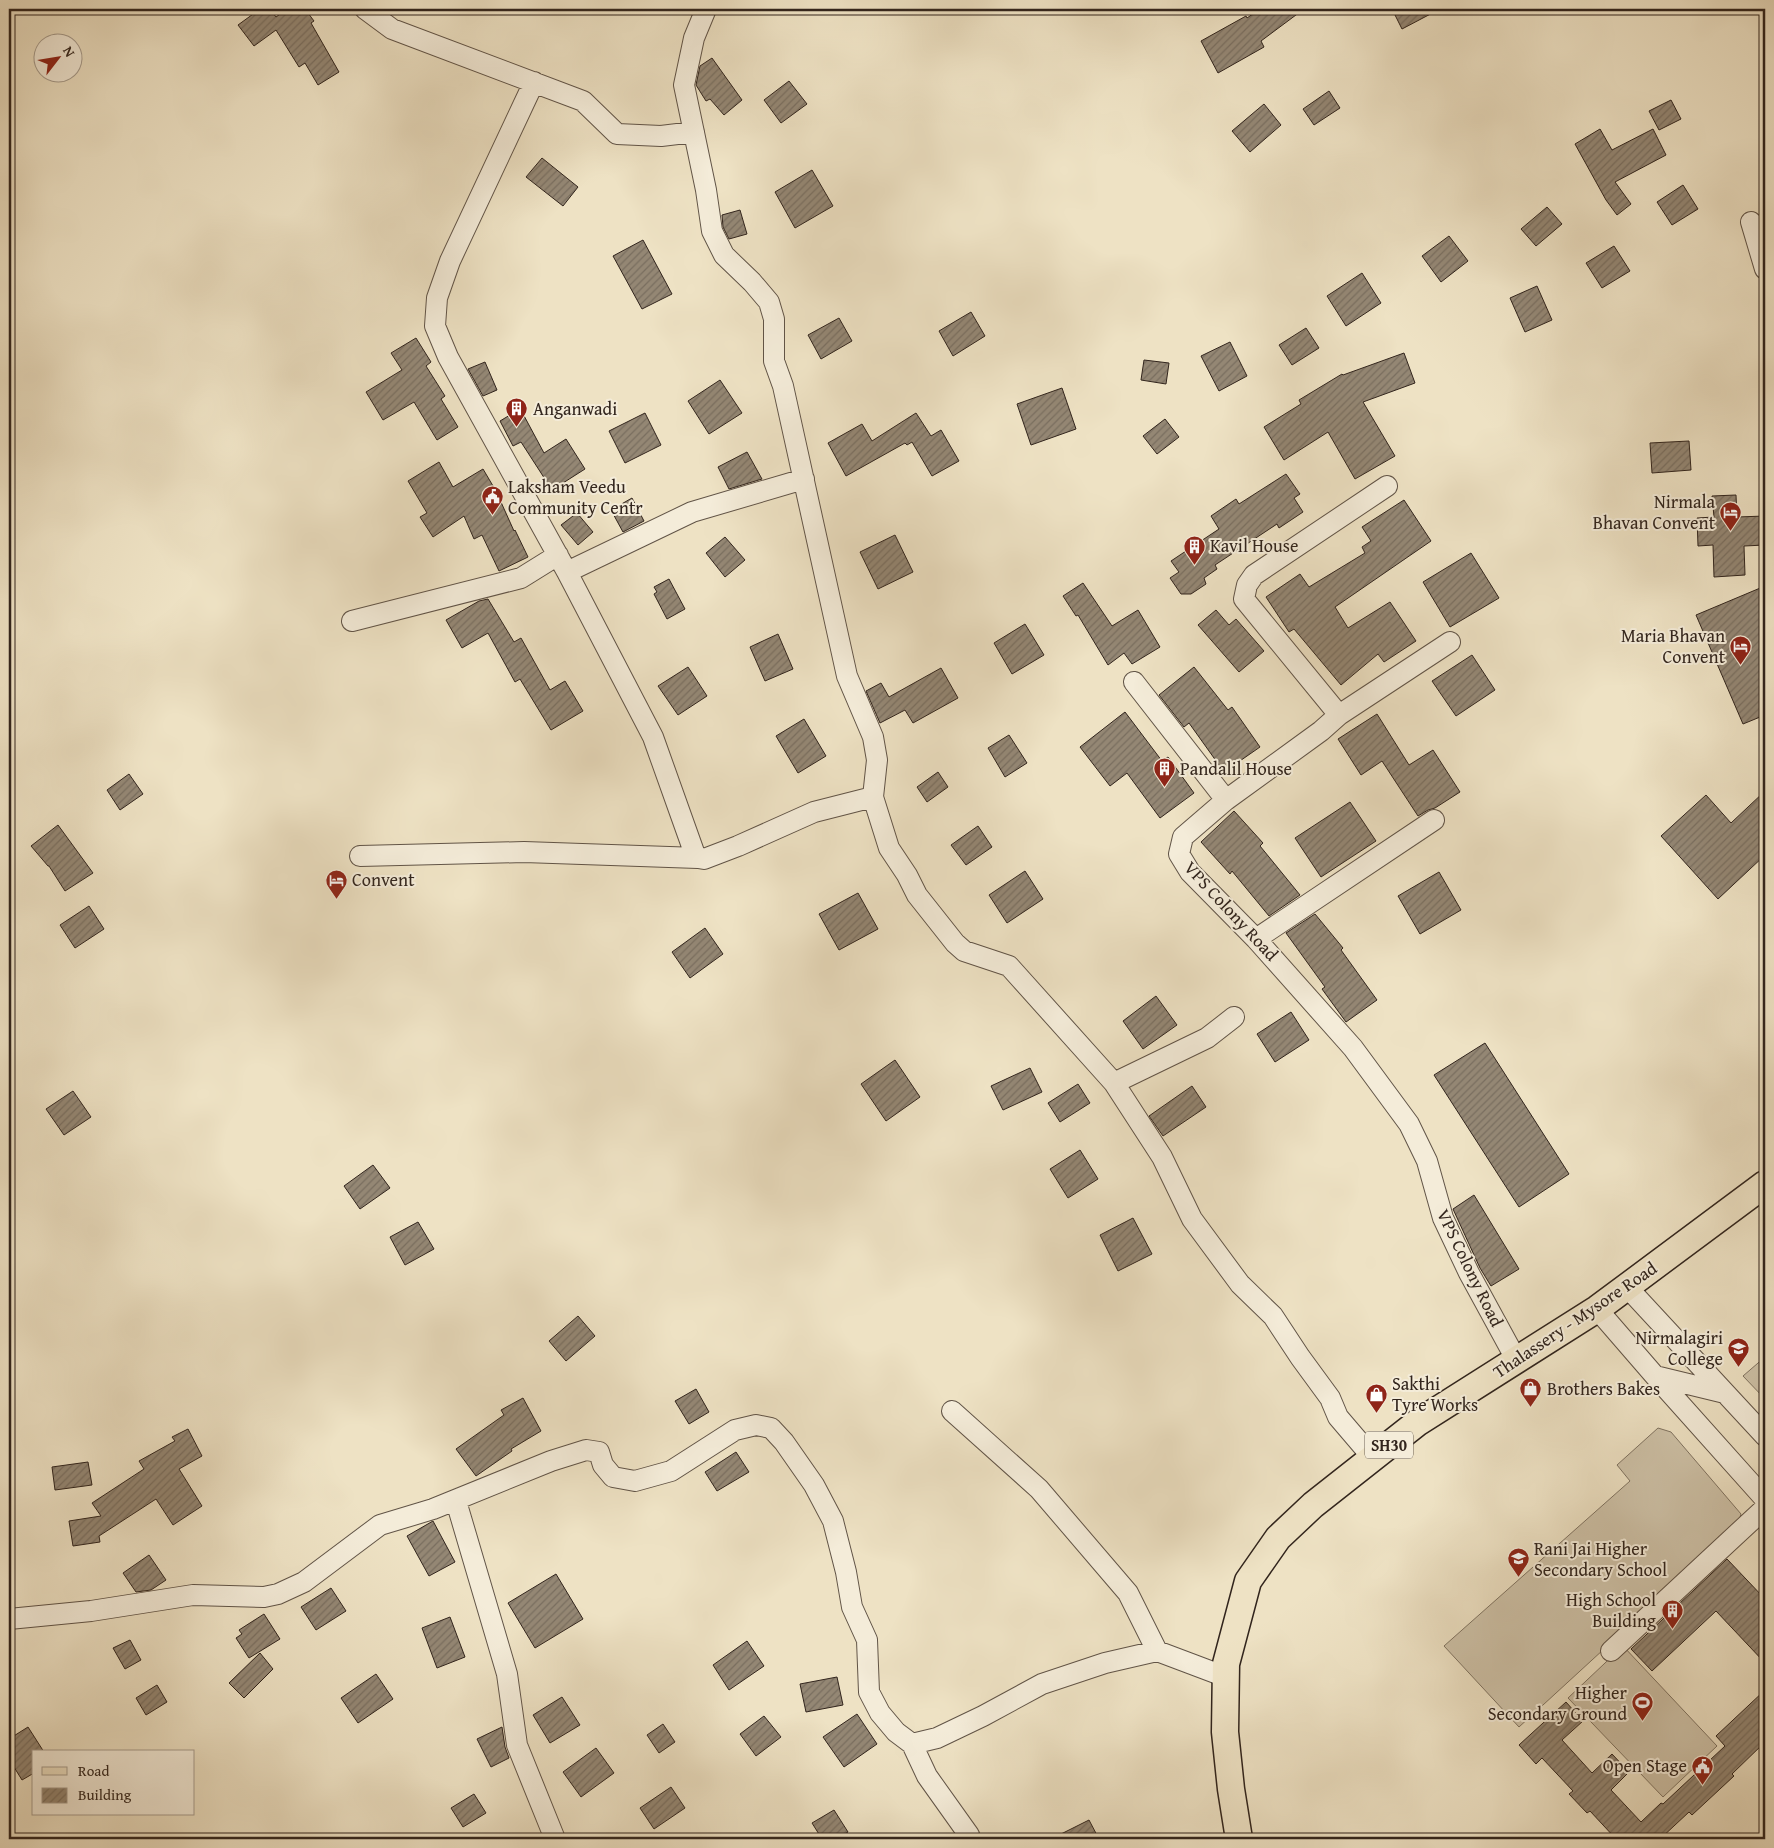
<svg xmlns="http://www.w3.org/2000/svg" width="1774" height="1848" font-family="'Gentium Book Plus',serif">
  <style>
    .pitch { fill: #cec2a8; stroke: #807462 }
    .building { fill: url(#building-hatch); stroke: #32251d }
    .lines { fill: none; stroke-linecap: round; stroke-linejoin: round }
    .minor-casing { stroke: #615447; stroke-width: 22 }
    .major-casing { stroke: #32251d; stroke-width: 29 }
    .minor { stroke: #f4ecd9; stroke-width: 20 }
    .major { stroke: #eee2c4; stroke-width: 26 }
    .labels { text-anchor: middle; stroke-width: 4; stroke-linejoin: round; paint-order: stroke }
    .shield { fill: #f4ecd9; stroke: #6c6155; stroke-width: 1 }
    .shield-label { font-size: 16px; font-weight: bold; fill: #32251d }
    .poi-label { font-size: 18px; fill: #32251d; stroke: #f4ecd9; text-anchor: start }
    .street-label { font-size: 18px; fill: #32251d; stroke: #f4ecd9 }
  </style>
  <defs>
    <pattern id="building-hatch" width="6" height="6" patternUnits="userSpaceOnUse" patternTransform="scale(1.25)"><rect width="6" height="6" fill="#948774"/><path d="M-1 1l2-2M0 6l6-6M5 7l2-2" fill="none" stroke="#796e5f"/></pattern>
  </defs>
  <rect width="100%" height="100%" fill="#eee2c4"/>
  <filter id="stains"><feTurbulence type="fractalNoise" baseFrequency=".004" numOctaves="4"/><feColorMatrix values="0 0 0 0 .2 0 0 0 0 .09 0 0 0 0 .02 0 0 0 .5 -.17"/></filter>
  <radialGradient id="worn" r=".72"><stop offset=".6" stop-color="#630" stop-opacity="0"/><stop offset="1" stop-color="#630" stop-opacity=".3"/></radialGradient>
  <!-- pitch -->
  <path class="pitch" d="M1765 1357V1399L1743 1376Z
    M1658 1428 1671 1432 1741 1514 1737 1527 1519 1727 1444 1646 1630 1481 1617 1465Z
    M1623 1646 1717 1746 1663 1797 1568 1698Z"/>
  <!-- building -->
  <path class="building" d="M260 9H270L276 17 287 9H305L314 21 311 23 339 72 318 85 305 63 299 67 276 30 254 46 238 25Z
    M1260 9H1304L1261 41 1264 47 1218 73 1201 41 1246 16 1247 18Z
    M1392 9H1440L1402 29Z
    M712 58 742 100 724 115 710 99 706 101 696 85 700 66Z
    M789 81 807 104 781 123 764 100Z
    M1329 91 1340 108 1314 125 1303 109Z
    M1671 100 1681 119 1659 130 1649 111Z
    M1264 104 1281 125 1250 152 1232 131Z
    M1600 129 1612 150 1653 129 1666 155 1615 182 1631 204 1617 215 1606 200 1575 144Z
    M542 158 578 187 563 206 526 177Z
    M812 170 833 206 795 228 775 192Z
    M1683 185 1698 209 1672 225 1657 202Z
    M1547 207 1562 224 1536 246 1521 229Z
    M740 210 747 234 729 239 723 227 722 215Z
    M1449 236 1468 261 1441 282 1422 256Z
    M643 240 672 294 642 309 613 256Z
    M1614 246 1630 271 1602 288 1586 263Z
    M1362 273 1381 303 1346 326 1327 296Z
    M1537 286 1552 320 1525 332 1510 298Z
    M971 312 985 336 953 356 939 331Z
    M839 318 852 341 821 359 808 335Z
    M1306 328 1319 348 1292 365 1279 345Z
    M416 338 431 362 426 366 445 396 441 399 458 427 437 440 414 402 383 420 366 392 402 370 391 353Z
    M1230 342 1247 376 1219 391 1201 356Z
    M1404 353 1415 383 1363 402 1395 456 1355 479 1328 432 1284 460 1264 427 1301 404 1299 400 1342 374 1343 375Z
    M1144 360 1169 363 1166 384 1141 380Z
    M485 362 497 390 483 396 468 369Z
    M720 380 742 413 709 434 688 401Z
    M1062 388 1076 429 1031 445 1017 404Z
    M515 412H522L544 453 566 439 585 469 552 490 521 442 513 446 500 421Z
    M645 413 661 445 625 463 609 431Z
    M916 413 931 436 941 430 959 461 932 476 912 442 907 445 905 443 846 476 828 443 862 424 872 441Z
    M1165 419 1179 437 1157 454 1143 436Z
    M1689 441 1691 470 1652 473 1650 443Z
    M747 452 762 479 729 489 718 467Z
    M439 462 453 487 483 469 496 491 514 531 515 530 528 557 499 571 482 535 474 539 464 516 433 537 420 517 427 513 408 481Z
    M1286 474 1300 494 1294 498 1303 512 1279 528 1277 524 1215 565 1217 569 1204 578 1206 584 1191 594H1181L1170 578 1179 572 1171 561 1219 529 1211 516 1236 499 1239 504Z
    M1736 495 1737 517 1765 516V545L1744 546 1745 575 1714 577 1713 545 1698 546 1697 518 1714 517 1712 496Z
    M632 498 644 521 623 532 611 510Z
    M1404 500 1431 541 1335 607 1348 628 1390 602 1416 641 1384 662 1378 654 1341 685 1294 629 1289 632 1266 597 1300 574 1309 587 1365 553 1362 547 1371 541 1362 527Z
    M577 513 593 532 578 545 561 525Z
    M895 535 913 572 878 589 860 552Z
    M725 537 745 560 725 577 706 553Z
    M1471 553 1499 598 1450 627 1423 582Z
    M669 579 685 609 667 619 654 594 657 592 654 587Z
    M1083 583 1112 626 1138 610 1160 647 1132 664 1124 653 1108 665 1078 615 1076 616 1063 596Z
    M1765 586V715L1743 724 1696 615Z
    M488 599 514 642 521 638 550 690 565 681 583 711 551 730 520 679 515 682 488 633 462 648 446 620 479 601Z
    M1216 610 1229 625 1236 619 1264 651 1239 672 1198 625Z
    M1025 624 1044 655 1012 674 994 643Z
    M778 634 793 669 765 681 750 647Z
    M1472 655 1495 690 1456 716 1432 681Z
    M688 667 707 696 678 715 658 686Z
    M1194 667 1228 710 1232 707 1260 747 1224 772 1189 723 1184 727 1159 695Z
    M941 668 958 698 913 723 905 710 880 723 866 691 881 683 889 697Z
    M1125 712 1162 761 1168 757 1194 793 1160 818 1127 773 1110 786 1080 747Z
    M1377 714 1409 765 1433 750 1460 792 1435 808 1428 810 1418 816 1382 761 1361 775 1338 739Z
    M804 719 826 756 798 773 776 736Z
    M1009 735 1027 763 1005 777 988 748Z
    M938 772 948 787 927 802 917 787Z
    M129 774 143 794 120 810 107 790Z
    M1765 791V855L1718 899 1661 836 1706 795 1731 823Z
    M1350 802 1376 841 1321 877 1295 838Z
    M1234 811 1263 843 1260 846 1300 895 1269 916 1232 871 1230 874 1201 842Z
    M58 825 93 873 65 891 49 866H48L31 846Z
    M978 826 992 847 966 865 951 845Z
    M1025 871 1043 899 1007 923 989 895Z
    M1439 872 1461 910 1420 934 1398 896Z
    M858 893 878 929 839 950 819 914Z
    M89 906 104 929 75 948 60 925Z
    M1315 914 1343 948 1341 950 1377 1000 1346 1022 1322 989 1325 987 1286 933Z
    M705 928 723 954 690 978 672 952Z
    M1156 996 1177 1025 1143 1049 1123 1021Z
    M1291 1012 1309 1040 1275 1062 1257 1034Z
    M1485 1043 1569 1174 1519 1207 1434 1075Z
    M895 1060 920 1097 886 1121 861 1084Z
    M1030 1068 1042 1092 1003 1110 991 1086Z
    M1078 1084 1090 1103 1060 1122 1048 1103Z
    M1192 1086 1206 1107 1163 1136 1149 1116Z
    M73 1091 91 1117 64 1135 46 1109Z
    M1080 1150 1098 1179 1068 1198 1050 1169Z
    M373 1165 390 1188 360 1209 344 1186Z
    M1474 1195 1519 1269 1491 1286 1480 1268 1453 1209Z
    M1133 1218 1152 1254 1118 1271 1100 1235Z
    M418 1222 434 1249 405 1265 390 1237Z
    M578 1316 595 1336 566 1361 549 1341Z
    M696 1389 709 1412 689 1424 675 1401Z
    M523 1398 541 1431 511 1449 512 1451 476 1476 456 1449 504 1415 501 1410Z
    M188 1429 202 1456 179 1469 202 1506 173 1525 156 1499 99 1536 100 1542 73 1546 69 1521 101 1516 92 1503 144 1469 139 1461 175 1441 172 1437Z
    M736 1452 749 1472 717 1491 705 1472Z
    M88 1462 92 1485 55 1490 52 1467Z
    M433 1521 455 1562 429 1576 407 1536Z
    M149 1555 166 1580 151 1590 136 1592 123 1573Z
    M1727 1559 1765 1599V1663L1716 1611 1652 1671 1631 1649Z
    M556 1574 583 1619 535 1648 508 1603Z
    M331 1588 346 1611 316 1630 301 1607Z
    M264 1614 280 1639 249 1658 236 1638 242 1634 239 1630Z
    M450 1617 465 1657 437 1668 422 1628Z
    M130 1640 141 1660 125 1669 113 1648Z
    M747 1641 764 1666 729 1690 713 1665Z
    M260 1653 273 1669 244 1698 229 1683Z
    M376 1674 393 1699 358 1723 341 1698Z
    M837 1677 843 1705 806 1712 800 1684Z
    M157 1685 167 1702 146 1715 136 1698Z
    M1765 1690V1742L1732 1774 1734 1776 1692 1815 1689 1812 1660 1839H1616L1590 1811 1587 1813 1569 1794 1573 1791 1542 1758 1536 1764 1519 1745 1566 1702 1583 1721 1562 1740 1592 1773 1612 1754 1629 1772 1611 1790 1641 1822 1661 1803 1663 1804 1725 1746 1716 1736Z
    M562 1697 580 1725 550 1743 533 1715Z
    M857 1714 877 1744 844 1767 823 1737Z
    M764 1716 781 1737 756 1756 740 1734Z
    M663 1724 675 1742 659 1753 647 1735Z
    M28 1727 44 1752H34V1773L22 1780 9 1759V1739Z
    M502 1727 505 1747 509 1758 491 1767 477 1739Z
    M596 1748 614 1773 581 1797 563 1772Z
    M671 1787 685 1808 654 1829 640 1808Z
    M474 1794 486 1813 463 1827 451 1808Z
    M834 1810 848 1832 836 1839H822L812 1823Z
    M1089 1820 1099 1839H1051Z"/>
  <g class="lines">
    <defs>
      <path id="minor" d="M365 9 392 29 583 101 617 134 661 136 694 132
        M706 9 694 38 684 85 706 190 712 231 724 255 752 282 769 302 774 319V361L783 386 847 676 873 737 877 760 873 797 889 848 907 875 917 895 955 943 964 951 1009 966 1114 1083 1162 1157 1192 1219 1240 1284 1273 1316 1300 1357 1330 1398 1338 1417 1373 1458
        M534 82 450 261 437 298 435 326 448 357 567 572 692 512 804 479
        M1751 222 1765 269
        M1387 486 1254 575 1247 585 1244 599 1339 715 1321 731 1226 800 1183 837 1179 854 1190 872 1256 939 1353 1048 1409 1124 1427 1161 1443 1218 1469 1273 1517 1361
        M567 572 653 737 694 852 698 858 704 859 738 846 814 812 873 797
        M352 621 521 578 558 555
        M1134 682 1226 800
        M1339 715 1450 642
        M360 856 524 852 698 858
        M1256 939 1434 820
        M1114 1083 1207 1038 1234 1017
        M1627 1287 1765 1436
        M1597 1309 1655 1376 1765 1499
        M1655 1376 1725 1393
        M952 1411 1039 1489 1128 1593 1157 1651
        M456 1501 507 1674 517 1745 555 1839
        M9 1619 91 1611 193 1595 264 1597 278 1594 304 1582 380 1525 433 1509 551 1461 586 1450 599 1452 603 1465 613 1477 635 1481 671 1471 735 1430 756 1425 771 1428 784 1442 814 1485 833 1521 846 1572 852 1607 867 1640 869 1692 880 1713 896 1732 912 1744 937 1738 983 1716 1042 1684 1105 1663 1157 1651 1226 1677
        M1611 1651 1765 1508
        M912 1744 927 1776 969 1835"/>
      <path id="major" d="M1239 1839 1231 1789 1225 1732 1226 1664 1248 1581 1278 1538 1313 1505 1417 1423 1597 1309 1765 1184"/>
    </defs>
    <!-- minor casing -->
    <use href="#minor" class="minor-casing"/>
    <!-- major casing -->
    <use href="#major" class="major-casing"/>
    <!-- minor -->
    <use href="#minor" class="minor"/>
    <!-- major -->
    <use href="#major" class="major"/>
  </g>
  <!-- icons -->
  <defs>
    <symbol id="building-pin" viewBox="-11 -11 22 30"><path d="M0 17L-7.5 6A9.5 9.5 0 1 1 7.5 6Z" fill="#8f2418" stroke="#f4ecd9"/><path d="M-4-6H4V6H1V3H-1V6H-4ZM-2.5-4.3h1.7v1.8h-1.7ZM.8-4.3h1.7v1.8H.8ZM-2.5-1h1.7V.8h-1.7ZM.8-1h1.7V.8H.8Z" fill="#fff"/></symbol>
    <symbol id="civic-pin" viewBox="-11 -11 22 30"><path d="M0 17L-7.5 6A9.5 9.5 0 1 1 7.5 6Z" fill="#8f2418" stroke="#f4ecd9"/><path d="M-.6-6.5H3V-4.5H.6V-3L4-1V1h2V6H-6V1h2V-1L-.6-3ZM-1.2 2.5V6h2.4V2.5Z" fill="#fff"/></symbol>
    <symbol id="hotel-pin" viewBox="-11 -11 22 30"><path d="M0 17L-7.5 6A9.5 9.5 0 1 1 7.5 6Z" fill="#8f2418" stroke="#f4ecd9"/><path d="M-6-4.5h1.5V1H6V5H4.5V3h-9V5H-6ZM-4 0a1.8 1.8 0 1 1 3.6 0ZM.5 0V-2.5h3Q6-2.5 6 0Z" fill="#fff"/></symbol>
    <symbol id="university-pin" viewBox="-11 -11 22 30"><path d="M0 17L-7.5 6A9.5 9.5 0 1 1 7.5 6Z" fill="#8f2418" stroke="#f4ecd9"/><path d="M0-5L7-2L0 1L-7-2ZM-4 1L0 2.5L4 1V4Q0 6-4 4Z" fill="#fff"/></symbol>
    <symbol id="shop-pin" viewBox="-11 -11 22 30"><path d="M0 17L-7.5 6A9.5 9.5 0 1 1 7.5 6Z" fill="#8f2418" stroke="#f4ecd9"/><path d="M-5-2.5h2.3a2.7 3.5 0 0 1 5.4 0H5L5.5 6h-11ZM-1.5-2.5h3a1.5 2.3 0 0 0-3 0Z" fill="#fff"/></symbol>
    <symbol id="school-pin" viewBox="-11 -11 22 30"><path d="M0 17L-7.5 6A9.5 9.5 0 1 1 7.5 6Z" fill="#8f2418" stroke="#f4ecd9"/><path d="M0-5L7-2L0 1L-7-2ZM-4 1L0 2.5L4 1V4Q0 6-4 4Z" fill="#fff"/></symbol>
    <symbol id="stadium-pin" viewBox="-11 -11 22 30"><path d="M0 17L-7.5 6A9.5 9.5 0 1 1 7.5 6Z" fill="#8f2418" stroke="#f4ecd9"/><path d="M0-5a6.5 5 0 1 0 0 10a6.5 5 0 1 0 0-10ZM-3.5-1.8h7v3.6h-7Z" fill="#fff"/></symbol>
  </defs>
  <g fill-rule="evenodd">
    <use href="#building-pin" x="504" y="396" width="25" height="34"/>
    <use href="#civic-pin" x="480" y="484" width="25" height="34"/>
    <use href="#hotel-pin" x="1718" y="500" width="25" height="34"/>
    <use href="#building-pin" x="1182" y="534" width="25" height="34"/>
    <use href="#hotel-pin" x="1728" y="634" width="25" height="34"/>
    <use href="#building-pin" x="1152" y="756" width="25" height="34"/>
    <use href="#hotel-pin" x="324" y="868" width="25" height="34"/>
    <use href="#university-pin" x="1726" y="1336" width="25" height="34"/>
    <use href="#shop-pin" x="1518" y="1376" width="25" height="34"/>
    <use href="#shop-pin" x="1364" y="1382" width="25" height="34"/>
    <use href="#school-pin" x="1506" y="1546" width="25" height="34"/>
    <use href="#building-pin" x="1660" y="1598" width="25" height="34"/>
    <use href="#stadium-pin" x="1630" y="1690" width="25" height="34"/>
    <use href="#civic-pin" x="1690" y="1754" width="25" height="34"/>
  </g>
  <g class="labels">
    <!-- shield labels -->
    <rect class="shield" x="1365" y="1431.5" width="48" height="27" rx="4"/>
    <g class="shield-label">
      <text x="1389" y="1451">SH30</text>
    </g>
    <!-- poi labels -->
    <g class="poi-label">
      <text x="533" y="415">Anganwadi</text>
      <text x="508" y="493">Laksham Veedu<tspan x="508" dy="21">Community Centr</tspan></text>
      <text x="1715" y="508" text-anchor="end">Nirmala<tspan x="1715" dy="21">Bhavan Convent</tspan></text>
      <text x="1210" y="552">Kavil House</text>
      <text x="1725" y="642" text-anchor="end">Maria Bhavan<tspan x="1725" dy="21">Convent</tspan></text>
      <text x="1180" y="775">Pandalil House</text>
      <text x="352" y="886">Convent</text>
      <text x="1723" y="1344" text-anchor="end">Nirmalagiri<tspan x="1723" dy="21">College</tspan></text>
      <text x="1392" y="1390">Sakthi<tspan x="1392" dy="21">Tyre Works</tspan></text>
      <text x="1547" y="1395">Brothers Bakes</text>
      <text x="1534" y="1555">Rani Jai Higher<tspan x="1534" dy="21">Secondary School</tspan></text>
      <text x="1656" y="1606" text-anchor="end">High School<tspan x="1656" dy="21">Building</tspan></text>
      <text x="1627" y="1699" text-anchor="end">Higher<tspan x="1627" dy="21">Secondary Ground</tspan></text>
      <text x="1687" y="1772" text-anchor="end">Open Stage</text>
    </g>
    <!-- street labels -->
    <g class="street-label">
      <text transform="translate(1231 911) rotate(47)" y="6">VPS Colony Road</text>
      <text transform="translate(1470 1268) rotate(64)" y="6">VPS Colony Road</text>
      <text transform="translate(1575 1320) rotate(-34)" y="6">Thalassery - Mysore Road</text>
    </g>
  </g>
  <!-- margin -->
  <rect width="1774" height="1848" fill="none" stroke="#eee2c4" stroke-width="30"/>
  <rect x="10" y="10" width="1754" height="1828" fill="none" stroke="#32251d" stroke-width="2.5"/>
  <rect x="15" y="15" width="1744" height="1818" fill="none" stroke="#32251d"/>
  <!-- legend -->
  <rect x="32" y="1750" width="162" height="65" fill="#f4ecd9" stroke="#a69c8e"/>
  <rect x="42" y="1767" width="25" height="8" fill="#eee2c4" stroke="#a69c8e"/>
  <text x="78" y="1776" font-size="15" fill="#32251d">Road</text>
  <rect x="42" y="1788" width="25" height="15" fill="url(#building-hatch)" stroke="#a69c8e"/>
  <text x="78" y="1800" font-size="15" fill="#32251d">Building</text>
  <!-- north arrow -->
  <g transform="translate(58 58) rotate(59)"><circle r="24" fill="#f4ecd9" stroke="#a69c8e"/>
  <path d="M0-4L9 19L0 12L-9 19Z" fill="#8f2418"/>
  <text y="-8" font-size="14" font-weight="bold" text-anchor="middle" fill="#32251d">N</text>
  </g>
  <rect width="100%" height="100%" filter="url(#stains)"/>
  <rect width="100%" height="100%" fill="url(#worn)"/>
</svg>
